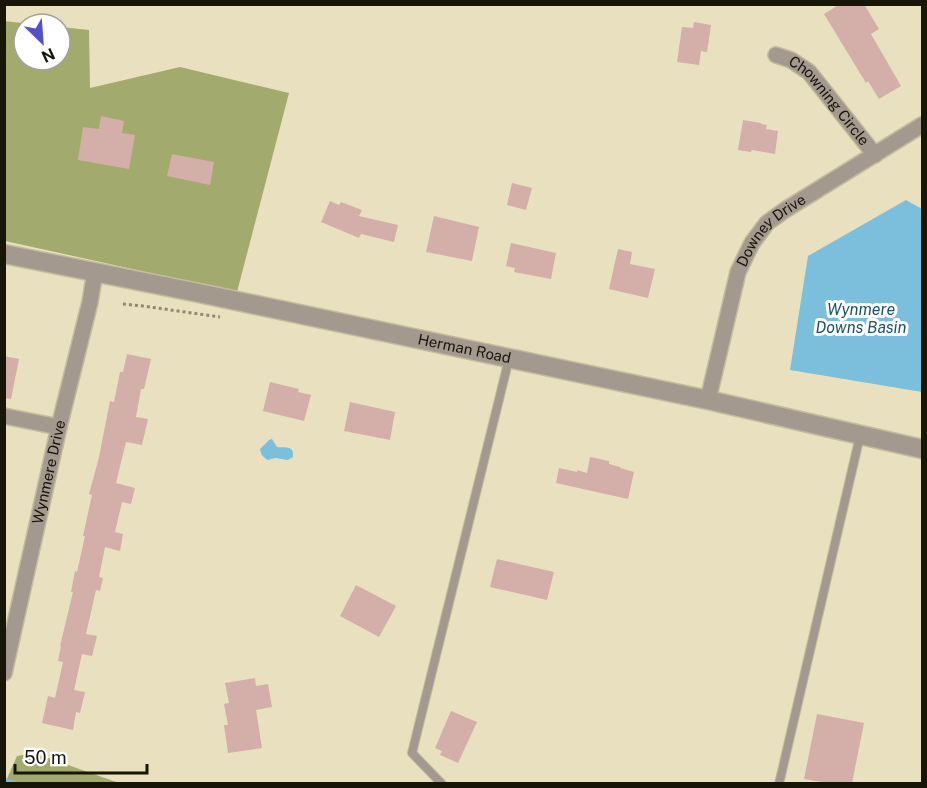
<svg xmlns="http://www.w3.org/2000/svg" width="927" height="788" font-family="'Public Sans',sans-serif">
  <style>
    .forest { fill: #a3aa6e }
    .water { fill: #7cbfdd }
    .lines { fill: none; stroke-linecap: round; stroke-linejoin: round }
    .stream { stroke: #7cbfdd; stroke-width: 5 }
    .building { fill: #d4aea9 }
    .service-casing { stroke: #c3bb9e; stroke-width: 10 }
    .minor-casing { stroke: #c3bb9e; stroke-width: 18 }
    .tertiary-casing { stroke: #c3bb9e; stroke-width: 21 }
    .path { stroke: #908971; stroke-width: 3; stroke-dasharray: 3 3; stroke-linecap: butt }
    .service { stroke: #a4998e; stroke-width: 8 }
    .minor { stroke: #a4998e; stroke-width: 15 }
    .tertiary { stroke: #a4998e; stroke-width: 18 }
    .labels { text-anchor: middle; stroke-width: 6; stroke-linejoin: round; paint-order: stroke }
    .street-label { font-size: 15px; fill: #171408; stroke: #fff }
    .water-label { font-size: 16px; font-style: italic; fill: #1c5368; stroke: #fff }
  </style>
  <rect width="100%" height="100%" fill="#e9e0bf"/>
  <!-- forest -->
  <path class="forest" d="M4 21 31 24H24V60H60V27L89 30 90 88 180 67 289 93 237 292 5 241Z
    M34 753 119 783H5L17 756Z"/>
  <!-- water -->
  <path class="water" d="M906 200 922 209V392L790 370 808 256Z
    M272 439 277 447C286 448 294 445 293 457L288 460 275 458 268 460C263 457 261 455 260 449L269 440Z"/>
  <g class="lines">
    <!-- stream -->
    <path class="stream" d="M4 780 15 784"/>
  </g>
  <!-- building -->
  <path class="building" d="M840 4H864L879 29 871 34 901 86 879 99 868 81 866 83 824 14Z
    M694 22 711 25 707 52 701 51 699 65 677 62 682 27 693 28Z
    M101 116 124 121 122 133 135 135 129 169 78 160 83 127 99 129Z
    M743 120 761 123V124L767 125 766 129 778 131 775 154 752 150 751 152 738 150Z
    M172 154 214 162 210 185 167 176Z
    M512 183 532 188 526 210 507 205Z
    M330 201 339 205 341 202 362 210 359 216 398 225 394 242 361 234 359 238 321 222Z
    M434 216 479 227 472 261 426 252Z
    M511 243 556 253 551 279 514 272 515 268 506 266Z
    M618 249 632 252 630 264 655 269 648 298 609 289Z
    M127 354 151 359 144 389H141L136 417 148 419 142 445 126 442 116 483 135 488 131 504 122 502 115 532 123 534 120 551 105 547 99 577 103 578 100 591 96 590 86 634 97 636 92 656 82 654 74 690 85 692 80 713 76 712 73 730 42 723 48 696 55 698 63 662 58 661 61 646H60L73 592H71L75 571 77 572 85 536H83L92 495 89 494 99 457 110 401 114 402 120 372H123Z
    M4 356 19 359 11 399 4 398Z
    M270 382 299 389 298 392 311 395 304 421 263 411Z
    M350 402 395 412 390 440 344 431Z
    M590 457 609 461V464L620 467V468L634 472 628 499 556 483 559 468 577 472V470L587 473Z
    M497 559 554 572 547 600 490 587Z
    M356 585 396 606 379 637 340 616Z
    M255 678 256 686 268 684 272 707 256 710 262 748 228 753 224 725H228L224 704 229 703 225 683Z
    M451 711 477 722 458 763 440 755 442 751 435 748Z
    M817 714 864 723 852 783H828L804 779Z"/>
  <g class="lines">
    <defs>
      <path id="service" d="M442 784 412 753 509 359
        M779 784 860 436"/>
      <g id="minor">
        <path id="s1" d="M776 55 791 60 809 72 875 155"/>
        <path id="s2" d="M708 400 738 272 752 243 767 223 785 210 922 125"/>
        <path d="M4 416 59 427"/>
        <path id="s3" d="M4 673 59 427 90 302 95 272"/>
      </g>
      <g id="tertiary">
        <path id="s4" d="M4 254 199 293 708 400 922 449"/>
      </g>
    </defs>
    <!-- service casing -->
    <use href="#service" class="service-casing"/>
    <!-- minor casing -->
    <use href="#minor" class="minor-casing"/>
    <!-- tertiary casing -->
    <use href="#tertiary" class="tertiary-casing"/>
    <!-- path -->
    <path class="path" d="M123 304 143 306 220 317"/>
    <!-- service -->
    <use href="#service" class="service"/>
    <!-- minor -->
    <use href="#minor" class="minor"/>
    <!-- tertiary -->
    <use href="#tertiary" class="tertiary"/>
  </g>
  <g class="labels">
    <!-- street labels -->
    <g class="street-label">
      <text dy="5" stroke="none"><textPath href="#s1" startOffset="72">Chowning Circle</textPath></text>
      <text dy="5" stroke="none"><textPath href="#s2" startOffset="186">Downey Drive</textPath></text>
      <text dy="5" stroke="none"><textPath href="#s4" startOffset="470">Herman Road</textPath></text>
      <text dy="5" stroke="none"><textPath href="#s3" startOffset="206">Wynmere Drive</textPath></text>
    </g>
    <!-- water labels -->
    <g class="water-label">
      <text x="861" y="315">Wynmere<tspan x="861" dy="18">Downs Basin</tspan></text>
    </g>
  </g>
  <!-- border -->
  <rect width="927" height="788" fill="none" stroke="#171408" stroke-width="12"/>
  <!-- north arrow -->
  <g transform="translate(42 42) rotate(155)"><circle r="28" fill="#ffffff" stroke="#a2a19c" stroke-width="1.5"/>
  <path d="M0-4.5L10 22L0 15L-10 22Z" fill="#5450c7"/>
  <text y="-9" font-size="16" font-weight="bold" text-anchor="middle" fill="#171408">N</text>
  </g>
  <!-- scale -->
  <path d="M15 764v9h132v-9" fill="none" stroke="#171408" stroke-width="3"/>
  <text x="24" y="764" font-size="18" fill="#171408" stroke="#ffffff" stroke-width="4.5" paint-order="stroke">50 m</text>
</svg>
